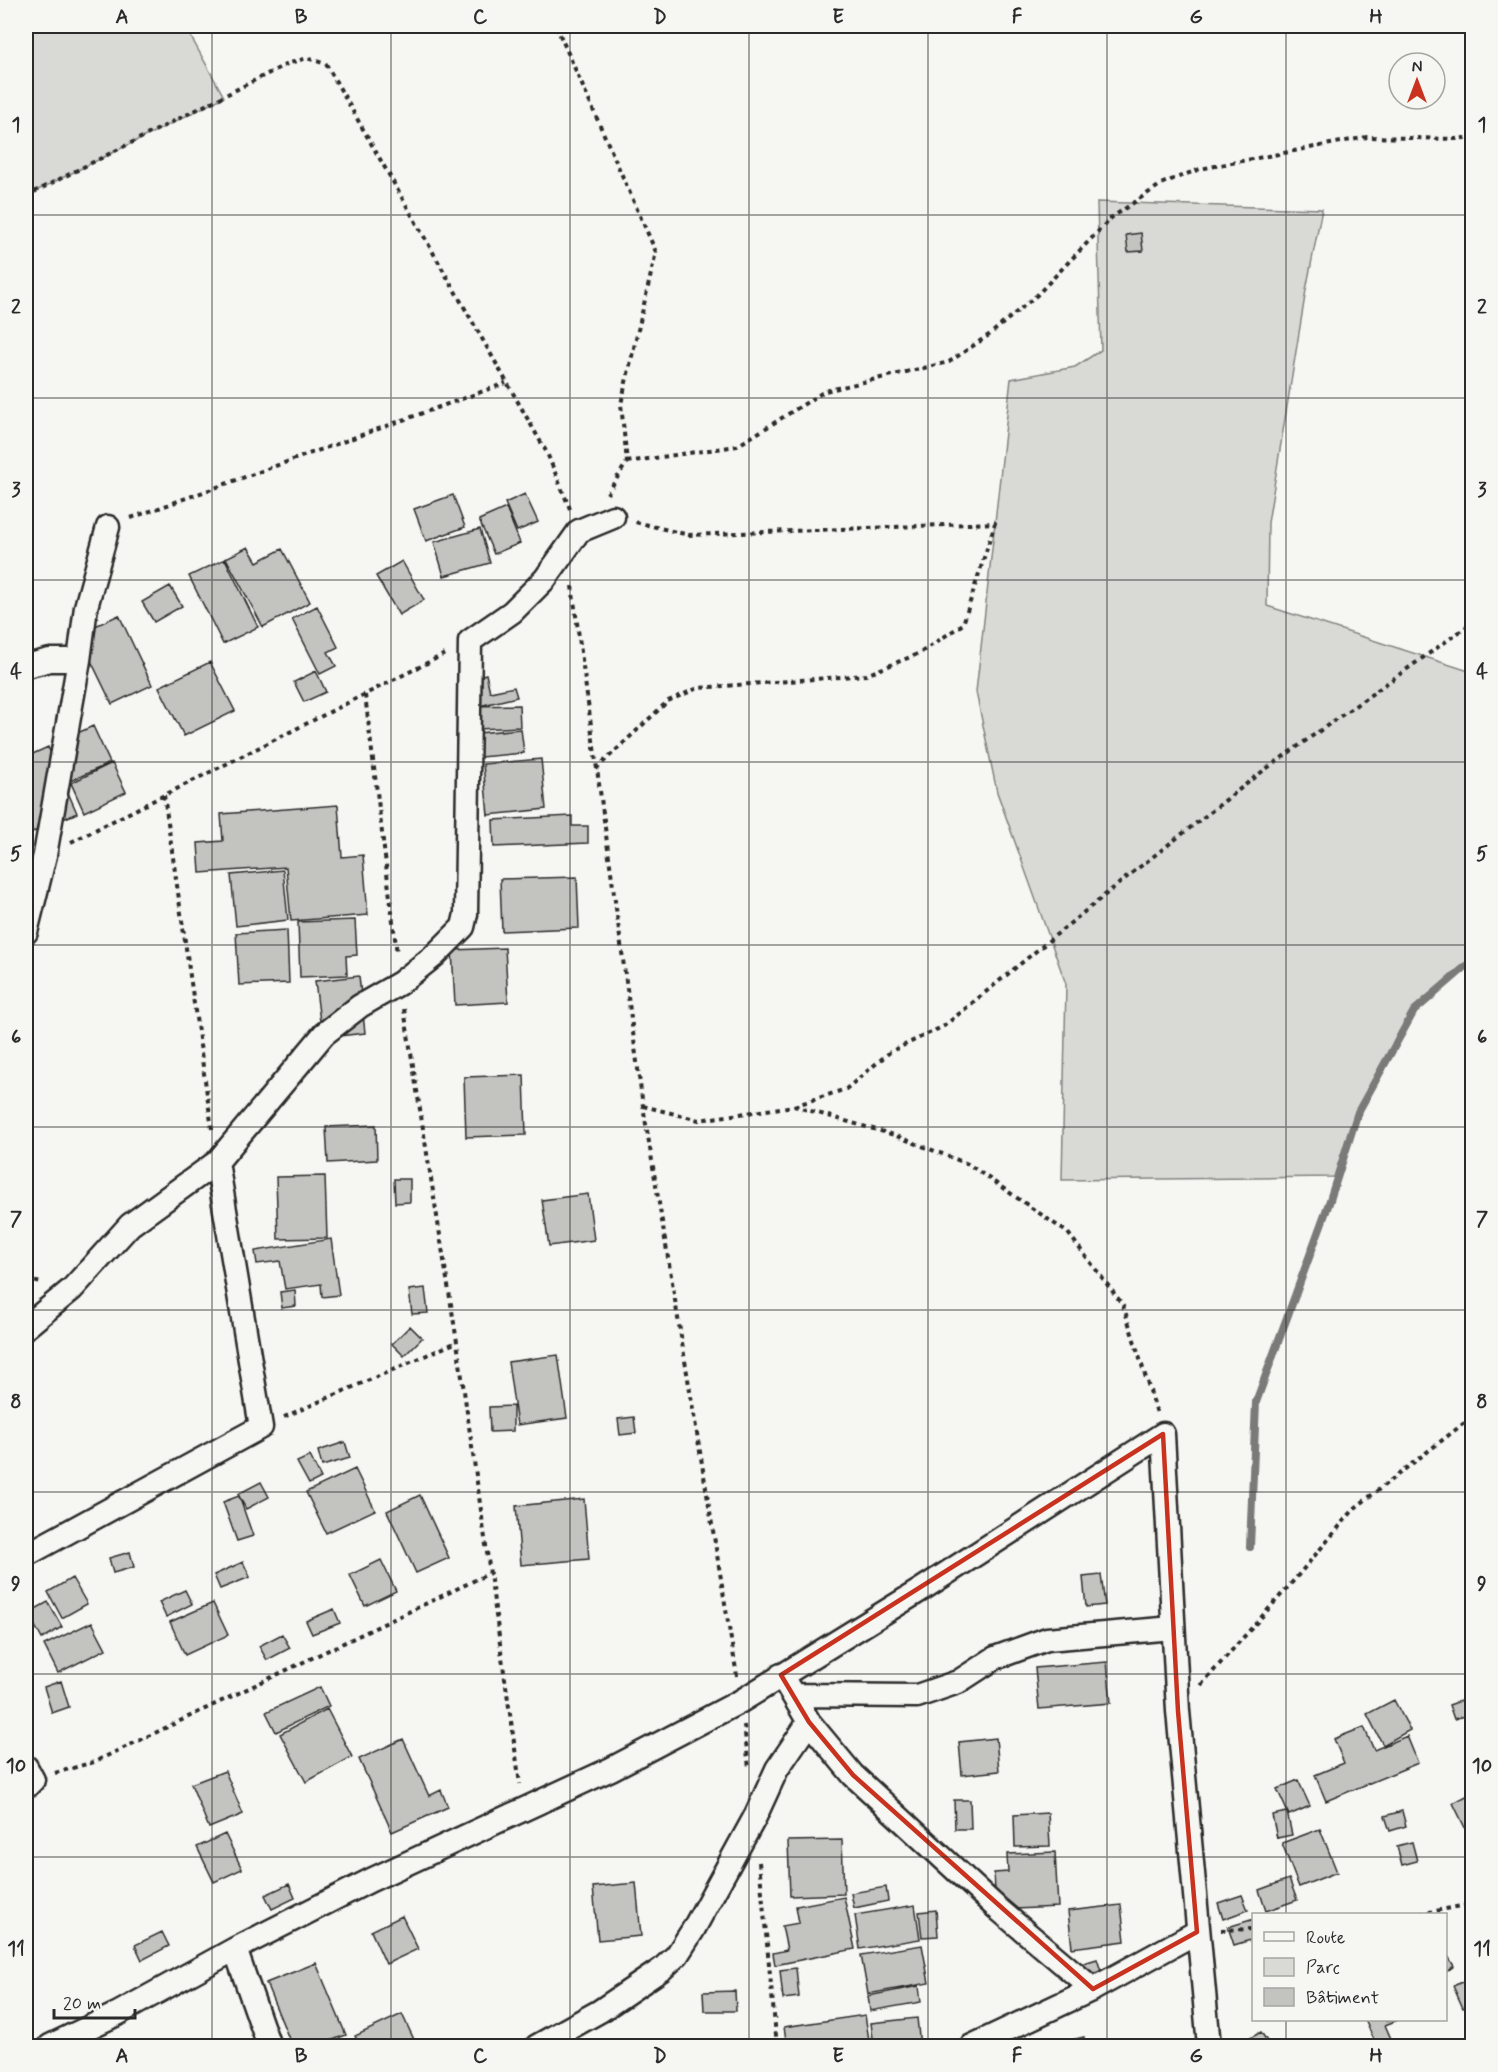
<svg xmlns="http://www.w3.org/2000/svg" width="1498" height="2072" font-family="Mynerve,sans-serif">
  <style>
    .green { fill: #d9d9d5; stroke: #828280; stroke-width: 1.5 }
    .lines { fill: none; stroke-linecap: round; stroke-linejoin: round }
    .stream { stroke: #7a7a78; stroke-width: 8 }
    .building { fill: #c3c3c0; stroke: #2b2b2b; stroke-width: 1.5 }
    .street-casing { stroke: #2b2b2b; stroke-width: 27 }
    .path { stroke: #2b2b2b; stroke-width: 4; stroke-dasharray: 4.5 4.5; stroke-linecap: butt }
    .street { stroke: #f6f6f2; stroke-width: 22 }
    .marked { fill: none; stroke: #c8321e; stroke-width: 4.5; stroke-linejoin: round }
    .grid { fill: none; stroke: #2b2b2b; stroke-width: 1.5; stroke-opacity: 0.55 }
    .neatline { fill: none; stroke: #2b2b2b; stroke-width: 2 }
    .grid-label { font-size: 20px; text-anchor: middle; font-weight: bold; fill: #2b2b2b }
  </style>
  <rect width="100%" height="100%" fill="#f6f6f2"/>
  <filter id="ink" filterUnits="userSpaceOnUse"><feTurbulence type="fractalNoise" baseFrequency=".0167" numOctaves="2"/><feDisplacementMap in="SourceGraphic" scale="12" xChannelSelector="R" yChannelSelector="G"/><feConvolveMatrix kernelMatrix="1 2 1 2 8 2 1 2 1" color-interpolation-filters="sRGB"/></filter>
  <g filter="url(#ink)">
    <!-- green -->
    <path class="green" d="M26 26H185L224 97 26 196Z
      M1097 202 1322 209 1306 290 1268 523 1267 606 1472 672V961L1414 1012 1358 1112 1338 1177 1062 1180 1066 984 997 792 976 692 1011 379 1075 367 1101 350Z"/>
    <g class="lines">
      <!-- stream -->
      <path class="stream" d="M1250 1547 1256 1402 1329 1203 1358 1112 1414 1011 1472 961"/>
    </g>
    <!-- building -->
    <path class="building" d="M1141 233 1143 251 1128 252 1126 235Z
      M525 494 538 522 517 531 505 503Z
      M453 495 465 527 426 541 414 509Z
      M506 508 520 543 494 554 479 520Z
      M480 529 490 563 444 576 434 542Z
      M248 547 257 562 282 549 310 602 263 627 226 558Z
      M225 559 258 627 223 644 189 576Z
      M402 561 424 600 399 615 376 576Z
      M170 586 182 606 154 622 142 602Z
      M317 606 338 647 328 652 336 666 320 674 292 619Z
      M119 615 152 685 112 704 78 634Z
      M210 662 235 711 184 736 159 687Z
      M316 671 326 692 304 702 294 682Z
      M486 674 490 692 514 687 517 697 475 707 468 679Z
      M519 705 520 727 477 729 476 706Z
      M93 726 110 763 68 782 51 745Z
      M521 729 524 753 480 757 478 733Z
      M48 747 77 813 33 832 26 815V757Z
      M541 759 546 809 488 815 483 764Z
      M112 763 126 792 84 812 71 783Z
      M338 805 342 857 363 855 368 915 291 921 286 867 200 873 198 843 223 841 221 814Z
      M572 816V826H588V843L494 847 493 820Z
      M283 870 288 920 236 926 231 875Z
      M577 877 579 928 502 931 500 879Z
      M355 920 357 955 346 956 347 975 300 977 298 922Z
      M287 930 289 983 239 985 236 933Z
      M505 948 508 1002 455 1005 452 950Z
      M359 976 365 1033 322 1038 315 981Z
      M524 1075 526 1135 466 1137 464 1077Z
      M376 1125 377 1160 328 1163 326 1127Z
      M325 1176 327 1238 278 1239 276 1177Z
      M394 1179H410V1202L395 1203Z
      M588 1194 594 1240 549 1246 542 1200Z
      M331 1239 339 1295 322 1297 321 1284 285 1289 280 1261 257 1264 255 1251Z
      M425 1288 428 1313 412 1314 409 1290Z
      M295 1290 296 1306 282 1308 280 1292Z
      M410 1326 422 1338 404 1356 392 1344Z
      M558 1355 567 1418 517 1425 508 1362Z
      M513 1406V1431L490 1432 489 1407Z
      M634 1417 636 1433 620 1435 618 1419Z
      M345 1442 350 1458 322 1466 318 1451Z
      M310 1456 321 1478 309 1484 297 1462Z
      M355 1469 375 1510 326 1533 306 1492Z
      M261 1482 269 1497 246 1509 238 1494Z
      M420 1495 449 1558 416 1573 387 1511Z
      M239 1496 253 1536 237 1541 223 1502Z
      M584 1499 589 1559 521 1565 516 1506Z
      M130 1552 134 1567 113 1573 109 1558Z
      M381 1560 396 1591 365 1606 350 1575Z
      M243 1562 250 1577 220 1589 214 1575Z
      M1101 1575 1105 1605 1086 1607 1083 1577Z
      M72 1578 87 1604 62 1618 48 1592Z
      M185 1590 192 1604 166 1617 159 1602Z
      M48 1602 62 1627 42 1639 28 1613Z
      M213 1603 228 1635 185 1655 170 1622Z
      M334 1609 340 1623 312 1634 306 1621Z
      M92 1622 106 1649 58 1673 44 1645Z
      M282 1634 290 1648 267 1660 259 1646Z
      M1107 1662 1111 1703 1039 1709 1035 1668Z
      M61 1681 69 1707 52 1713 44 1687Z
      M320 1687 329 1706 276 1732 266 1712Z
      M1466 1699 1471 1714 1454 1719 1449 1705Z
      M1394 1700 1410 1730 1383 1745 1367 1714Z
      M327 1709 352 1757 306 1782 280 1734Z
      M1364 1727 1374 1750 1407 1736 1418 1763 1326 1801 1315 1775 1344 1763 1334 1739Z
      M996 1738 999 1771 962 1775 959 1742Z
      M403 1739 429 1796 441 1790 448 1807 392 1832 359 1759Z
      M225 1771 243 1814 209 1828 191 1784Z
      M1298 1780 1310 1806 1289 1815 1277 1789Z
      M1472 1793V1839L1471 1840 1453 1803Z
      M954 1800H970L971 1829H955Z
      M1402 1811 1406 1826 1390 1831 1385 1816Z
      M1287 1812 1292 1835 1277 1838 1272 1815Z
      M1048 1813 1050 1846 1015 1847 1014 1815Z
      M1320 1829 1337 1872 1299 1887 1282 1843Z
      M225 1834 242 1869 214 1882 197 1847Z
      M842 1840 844 1894 790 1896 788 1841Z
      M1412 1842 1417 1861 1402 1865 1397 1846Z
      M1055 1852 1058 1907 996 1910 994 1873 1008 1872 1007 1854Z
      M1289 1879 1297 1900 1266 1911 1259 1890Z
      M636 1883 641 1936 598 1940 593 1887Z
      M289 1884 295 1898 272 1909 265 1895Z
      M886 1887 888 1901 854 1908 851 1893Z
      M1242 1895 1248 1910 1223 1919 1218 1903Z
      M844 1897 855 1949 775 1965 773 1953 787 1950 782 1926 799 1923 796 1906Z
      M915 1905 920 1939 860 1949 855 1915Z
      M1121 1905 1125 1941 1072 1948 1068 1911Z
      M936 1910 938 1936 922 1937 919 1912Z
      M402 1916 418 1949 386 1964 371 1931Z
      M1254 1919V1939L1234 1945 1228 1927Z
      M162 1932 169 1946 142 1960 135 1945Z
      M922 1945 929 1983 868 1994 861 1955Z
      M1446 1953 1454 1966 1446 1972Z
      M1097 1959 1102 1974 1076 1982 1071 1967Z
      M316 1963 346 2035 317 2046H292L266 1983Z
      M796 1968 799 1997 783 1999 780 1970Z
      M1469 1979 1472 1987V2004L1463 2008 1453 1986Z
      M919 1986 921 2002 870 2011 868 1996Z
      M735 1991 736 2011H704L703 1992Z
      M402 2014 417 2046H360L355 2036Z
      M865 2015 870 2046H787L784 2027Z
      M917 2018 920 2046H874L871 2023Z
      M1365 2020H1398L1385 2025 1392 2041 1377 2046Z
      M1261 2032 1270 2046H1246L1243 2042Z
      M1084 2037 1085 2046H1072L1071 2040Z"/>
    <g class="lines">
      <defs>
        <path id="street" d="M79 660 86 607 108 527
          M26 666 50 660H79L45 855 26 932
          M26 1327 72 1289 130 1225 217 1162 324 1034 360 1006 400 983 434 956 463 927 466 914 470 641 512 612 545 579 579 531 613 517
          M26 1555 261 1427 217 1162
          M781 1675 809 1722 853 1775 997 1908 1093 1989
          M794 1695 917 1696 958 1682 995 1658 1047 1639 1173 1628
          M26 1767 33 1780 26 1787
          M235 1949 269 2046
          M50 2046 117 2014 235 1949 371 1880 611 1769 741 1701 919 1591 1163 1434 1178 1711 1209 2046
          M537 2046 600 2011 662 1969 677 1955 693 1930 755 1817 777 1769 809 1722
          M972 2046 1093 1989 1197 1932"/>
      </defs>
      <!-- street casing -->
      <use href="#street" class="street-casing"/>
      <!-- path -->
      <path class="path" d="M556 26 656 252 621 404 627 462 607 494
        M26 196 287 64 307 58 326 64 547 453 570 509
        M627 462 737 446 825 391 949 362 989 335 1037 295 1111 218 1163 183 1200 169 1367 137 1456 139 1472 137
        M131 518 506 383
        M572 586 643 1106 737 1676
        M365 695 397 954
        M596 769 668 701 698 688 866 675 920 653 963 624 995 523 689 535 635 522
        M164 795 212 1129
        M71 842 445 654
        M404 1009 457 1342 520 1784
        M643 1106 699 1120 794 1106 894 1135 968 1164 1068 1233 1123 1305 1157 1413
        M794 1106 846 1089 890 1052 944 1026 1132 873 1263 771 1472 623
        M26 1280 42 1283
        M284 1417 457 1342
        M1201 1685 1289 1586 1355 1508 1472 1417
        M744 1725 749 1768
        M55 1773 94 1762 490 1573
        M759 1862 777 2046
        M1419 1914 1472 1904
        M1221 1930 1254 1929"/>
      <!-- street -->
      <use href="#street" class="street"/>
    </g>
  </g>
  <!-- marked area -->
  <path class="marked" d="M1163 1434 1178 1711 1197 1932 1093 1989 853 1775 809 1722 781 1675Z"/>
  <!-- grid -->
  <path class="grid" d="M212 26V2046M391 26V2046M570 26V2046M749 26V2046M928 26V2046M1107 26V2046M1286 26V1914M26 215H1472M26 398H1472M26 580H1472M26 762H1472M26 945H1472M26 1127H1472M26 1310H1472M26 1492H1472M26 1674H1472M26 1857H1472M1286 2020V2046"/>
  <!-- margin -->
  <rect width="1498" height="2072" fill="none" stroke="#f6f6f2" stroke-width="66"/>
  <!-- legend -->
  <rect x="1252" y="1913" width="195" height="108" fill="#f6f6f2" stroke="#a5a5a2" stroke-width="1.5"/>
  <rect x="1264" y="1932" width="30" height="9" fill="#f6f6f2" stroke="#a5a5a2" stroke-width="1.5"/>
  <text x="1306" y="1943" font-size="18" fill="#2b2b2b">Route</text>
  <rect x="1264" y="1958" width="30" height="18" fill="#d9d9d5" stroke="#a5a5a2" stroke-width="1.5"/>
  <text x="1306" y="1973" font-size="18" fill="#2b2b2b">Parc</text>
  <rect x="1264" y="1988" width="30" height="18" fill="#c3c3c0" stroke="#a5a5a2" stroke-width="1.5"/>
  <text x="1306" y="2003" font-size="18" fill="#2b2b2b">Bâtiment</text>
  <!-- north arrow -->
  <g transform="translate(1417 81)"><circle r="28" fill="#f6f6f2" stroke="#a5a5a2" stroke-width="1.5"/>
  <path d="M0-4.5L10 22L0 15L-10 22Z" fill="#c8321e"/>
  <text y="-9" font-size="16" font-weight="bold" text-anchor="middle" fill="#2b2b2b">N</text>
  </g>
  <!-- scale -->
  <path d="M54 2009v9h81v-9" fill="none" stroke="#2b2b2b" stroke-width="3"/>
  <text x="63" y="2009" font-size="18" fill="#2b2b2b" stroke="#f6f6f2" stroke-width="4.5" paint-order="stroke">20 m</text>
  <rect x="33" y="33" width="1432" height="2006" class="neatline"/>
  <g class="grid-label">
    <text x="122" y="23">A</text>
    <text x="301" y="23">B</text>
    <text x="480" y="23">C</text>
    <text x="660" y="23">D</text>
    <text x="838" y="23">E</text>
    <text x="1017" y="23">F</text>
    <text x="1196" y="23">G</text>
    <text x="1376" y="23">H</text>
    <text x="16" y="131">1</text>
    <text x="1482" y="131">1</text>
    <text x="16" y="313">2</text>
    <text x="1482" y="313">2</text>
    <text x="16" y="496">3</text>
    <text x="1482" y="496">3</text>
    <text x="16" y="678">4</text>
    <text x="1482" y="678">4</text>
    <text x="16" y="860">5</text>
    <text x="1482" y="860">5</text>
    <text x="16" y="1043">6</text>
    <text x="1482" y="1043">6</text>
    <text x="16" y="1225">7</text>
    <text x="1482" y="1225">7</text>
    <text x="16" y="1408">8</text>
    <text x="1482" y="1408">8</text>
    <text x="16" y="1590">9</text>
    <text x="1482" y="1590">9</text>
    <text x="16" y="1772">10</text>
    <text x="1482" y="1772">10</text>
    <text x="16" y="1955">11</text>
    <text x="1482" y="1955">11</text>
    <text x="122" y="2062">A</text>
    <text x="301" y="2062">B</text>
    <text x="480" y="2062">C</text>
    <text x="660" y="2062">D</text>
    <text x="838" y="2062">E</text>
    <text x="1017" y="2062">F</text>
    <text x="1196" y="2062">G</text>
    <text x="1376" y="2062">H</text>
  </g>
</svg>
